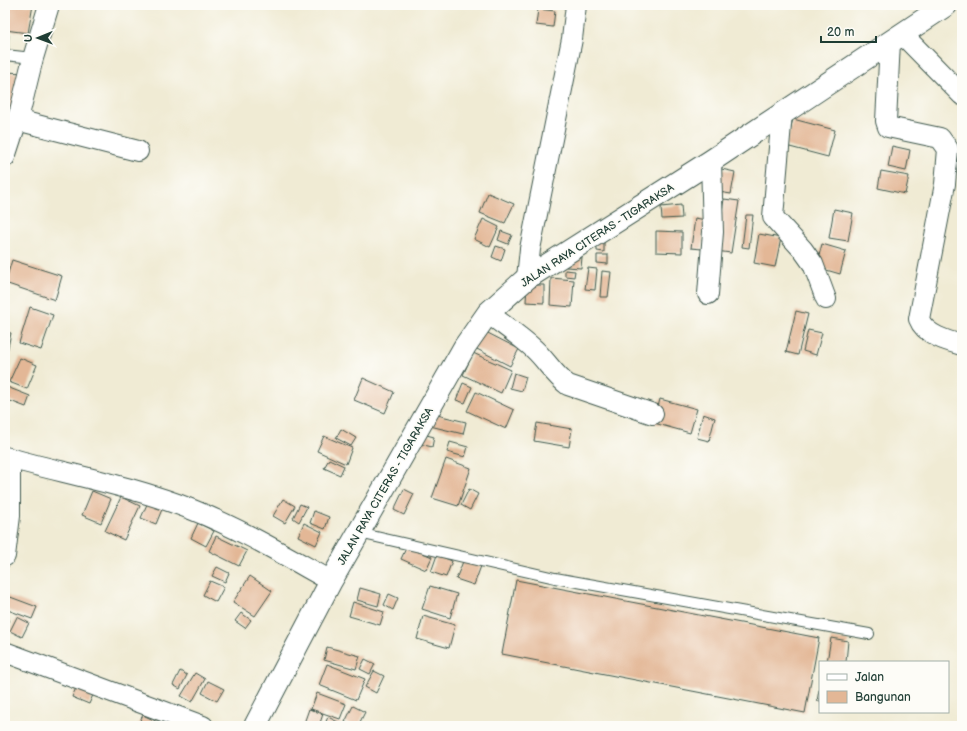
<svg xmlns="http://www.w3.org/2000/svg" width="967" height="731" font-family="'Balsamiq Sans',sans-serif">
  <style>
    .green { fill: #83d494; stroke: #518864 }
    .building { fill: #e3b796 }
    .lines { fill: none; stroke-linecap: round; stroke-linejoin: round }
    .lane-casing { stroke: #3e574c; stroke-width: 12 }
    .street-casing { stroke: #3e574c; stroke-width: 22 }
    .primary-casing { stroke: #3e574c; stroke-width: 24 }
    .lane { stroke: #fff; stroke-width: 10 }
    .street { stroke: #fff; stroke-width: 20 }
    .primary { stroke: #fff; stroke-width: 22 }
    .labels { text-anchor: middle; stroke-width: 3.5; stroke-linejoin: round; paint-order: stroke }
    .street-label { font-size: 11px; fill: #1f3d34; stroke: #fdfcf7 }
  </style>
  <rect width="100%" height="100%" fill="#fdfcf7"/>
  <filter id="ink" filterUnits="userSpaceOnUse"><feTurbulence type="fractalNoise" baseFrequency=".025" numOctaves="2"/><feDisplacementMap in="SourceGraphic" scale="8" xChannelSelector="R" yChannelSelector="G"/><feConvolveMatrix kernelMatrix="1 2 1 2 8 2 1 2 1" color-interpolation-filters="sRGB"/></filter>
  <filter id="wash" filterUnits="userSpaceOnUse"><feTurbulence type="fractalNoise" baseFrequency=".012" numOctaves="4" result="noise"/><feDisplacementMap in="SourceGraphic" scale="16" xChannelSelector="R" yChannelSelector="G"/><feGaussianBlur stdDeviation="0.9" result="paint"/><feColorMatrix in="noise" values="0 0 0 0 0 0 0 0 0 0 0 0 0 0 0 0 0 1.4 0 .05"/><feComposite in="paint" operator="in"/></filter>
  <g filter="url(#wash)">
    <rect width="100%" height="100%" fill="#f0ebd4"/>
    <!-- green -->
    <path class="green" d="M5 33 11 34 7 71H5Z"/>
    <g id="blocks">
      <!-- building -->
      <path class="building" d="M5 5H33L28 33 5 30Z
        M538 9 555 11 553 27 536 25Z
        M5 72 25 73 16 111H5Z
        M793 119 835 130 828 157 786 146Z
        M892 146 910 150 906 171 888 167Z
        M717 168 735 172 731 194 713 191Z
        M881 171 909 176 905 194 878 188Z
        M488 193 514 204 505 223 480 213Z
        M724 199 739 201 731 253 716 251Z
        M681 205 682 218 662 219 661 207Z
        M834 209 853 213 848 241 829 238Z
        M746 215H753L749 248 742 247Z
        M695 218 706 220 702 249 691 248Z
        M483 219 499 227 490 247 474 239Z
        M501 231 512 235 508 244 498 240Z
        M656 231 682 232V253L656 252Z
        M759 234 781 238 775 267 754 263Z
        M597 241H604V252L597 251Z
        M822 244 846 251 840 274 816 267Z
        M496 246 505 249 501 261 492 257Z
        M597 255H608V264L597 263Z
        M567 256 582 257 581 268 566 267Z
        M12 260 62 276 55 300 5 283Z
        M588 268 597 269 595 290 585 289Z
        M565 270 575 271 574 277 565 276Z
        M602 271 611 272 608 297H600Z
        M551 278 574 280 572 307 550 305Z
        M527 285H544V303L526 302Z
        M30 307 53 315 41 350 19 343Z
        M796 311 808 314 798 355 786 352Z
        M480 329 519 349 510 366 471 346Z
        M808 330 822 333 816 355 803 351Z
        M5 332 11 333 6 357H5Z
        M473 353 511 370 501 393 463 375Z
        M20 358 37 365 27 389 9 382Z
        M514 373 526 377 522 391 510 388Z
        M363 378 394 392 385 413 354 400Z
        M463 383 472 387 465 403 456 400Z
        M7 387 30 396 26 407 5 399Z
        M476 392 514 410 506 429 467 411Z
        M660 399 697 409 690 433 654 423Z
        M433 414 466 422 463 434 430 426Z
        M703 414 715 418 709 441 697 438Z
        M537 423 572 429 569 447 534 441Z
        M341 429 356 438 351 446 336 438Z
        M423 434 434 437 432 447 420 444Z
        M324 436 352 448 346 464 317 451Z
        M450 442 468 447 465 457 447 452Z
        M329 459 344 466 340 475 324 468Z
        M446 459 471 468 458 506 432 498Z
        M404 489 414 494 404 515 394 510Z
        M469 489 478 494 470 510 461 505Z
        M92 491 111 499 101 523 82 515Z
        M151 495 165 502 156 524 141 518Z
        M121 497 140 506 124 540 105 531Z
        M283 499 295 506 285 523 273 516Z
        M300 504 307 507 299 522 293 518Z
        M314 511 329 517 325 529 310 523Z
        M198 523 214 531 206 546 191 538Z
        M304 523 322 532 316 545 298 536Z
        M216 536 247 551 239 566 209 551Z
        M407 546 432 557 426 570 401 559Z
        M437 555 452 561 446 577 431 572Z
        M464 559 481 566 474 585 456 579Z
        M217 567 229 573 225 582 212 576Z
        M250 576 272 591 255 616 233 602Z
        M516 580 819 638 805 713 502 654Z
        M210 581 224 587 216 602 203 595Z
        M430 586 457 594 450 618 422 609Z
        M360 588 381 594 378 606 357 600Z
        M389 594 398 598 393 610 384 605Z
        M5 595 37 607 32 619 5 609Z
        M353 602 384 612 380 625 349 616Z
        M241 613 251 620 245 628 235 621Z
        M423 616 455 625 449 648 417 639Z
        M5 617 9 619 5 629Z
        M17 617 29 623 22 637 10 631Z
        M831 638 848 641 846 662H827Z
        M327 647 360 656 356 669 324 660Z
        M365 659 375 664 370 674 360 669Z
        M327 664 365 679 356 700 319 685Z
        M180 671 187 675 180 689 173 685Z
        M374 671 384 676 376 693 365 687Z
        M195 673 205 679 192 702 181 696Z
        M208 681 224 689 217 701 202 693Z
        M76 688 93 695 89 704 72 697Z
        M819 690H820V701H817Z
        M317 693 346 704 340 719 311 709Z
        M353 706 365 712 358 726H352L345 722Z
        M309 709 323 714 319 726H303Z
        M143 715 166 726H137Z
        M328 717 342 724 341 726H324Z"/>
    </g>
  </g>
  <g filter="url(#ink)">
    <use href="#blocks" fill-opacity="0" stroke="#3e574c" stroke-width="1"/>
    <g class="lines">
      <defs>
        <path id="lane" d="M5 55 33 58
          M359 533 555 578 869 634"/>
        <path id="street" d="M902 34 962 95
          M890 42 886 121 888 127 940 138 948 149 945 184 919 319C925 335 947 341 962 345
          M782 113 773 217 803 250 813 264 826 299
          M17 120 138 151
          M5 157 20 111 33 58 49 5
          M527 278 530 249 572 39 576 5
          M708 294 713 232 711 161
          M488 313C503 325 520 336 534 349 547 361 554 375 568 385L653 414
          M5 457C67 474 133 486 193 510 241 529 286 556 331 581
          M5 556 10 516V459
          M5 652 203 726"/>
        <path id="primary" d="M255 726 331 581 465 346 488 313 527 278 711 161 946 5"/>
      </defs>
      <!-- lane casing -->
      <use href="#lane" class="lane-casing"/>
      <!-- street casing -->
      <use href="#street" class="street-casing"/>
      <!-- primary casing -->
      <use href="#primary" class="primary-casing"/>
      <!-- lane -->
      <use href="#lane" class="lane"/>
      <!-- street -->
      <use href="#street" class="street"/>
      <!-- primary -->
      <use href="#primary" class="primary"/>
    </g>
  </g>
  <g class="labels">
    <!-- street labels -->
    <g class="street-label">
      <text transform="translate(597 235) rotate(-33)" y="4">JALAN RAYA CITERAS - TIGARAKSA</text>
      <text transform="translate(385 486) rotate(-60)" y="4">JALAN RAYA CITERAS - TIGARAKSA</text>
    </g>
  </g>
  <!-- margin -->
  <rect width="967" height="731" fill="none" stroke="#fdfcf7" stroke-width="20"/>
  <!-- legend -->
  <rect x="819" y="661" width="130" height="52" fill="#fdfcf7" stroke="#a4b0a9"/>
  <rect x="827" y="674" width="20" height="6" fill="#ffffff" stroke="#a4b0a9"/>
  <text x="855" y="681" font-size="12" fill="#1f3d34">Jalan</text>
  <rect x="827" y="691" width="20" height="12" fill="#e3b796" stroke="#a4b0a9"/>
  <text x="855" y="701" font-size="12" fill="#1f3d34">Bangunan</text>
  <!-- north arrow -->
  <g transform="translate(38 38) rotate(269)" stroke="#fdfcf7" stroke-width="3" paint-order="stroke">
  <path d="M0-3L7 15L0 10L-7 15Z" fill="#1f3d34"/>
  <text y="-6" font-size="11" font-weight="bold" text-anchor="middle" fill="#1f3d34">U</text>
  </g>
  <!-- scale -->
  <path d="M821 36v6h55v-6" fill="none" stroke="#1f3d34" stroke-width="2"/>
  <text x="827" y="36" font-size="12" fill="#1f3d34" stroke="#fdfcf7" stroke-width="3" paint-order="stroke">20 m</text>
</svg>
